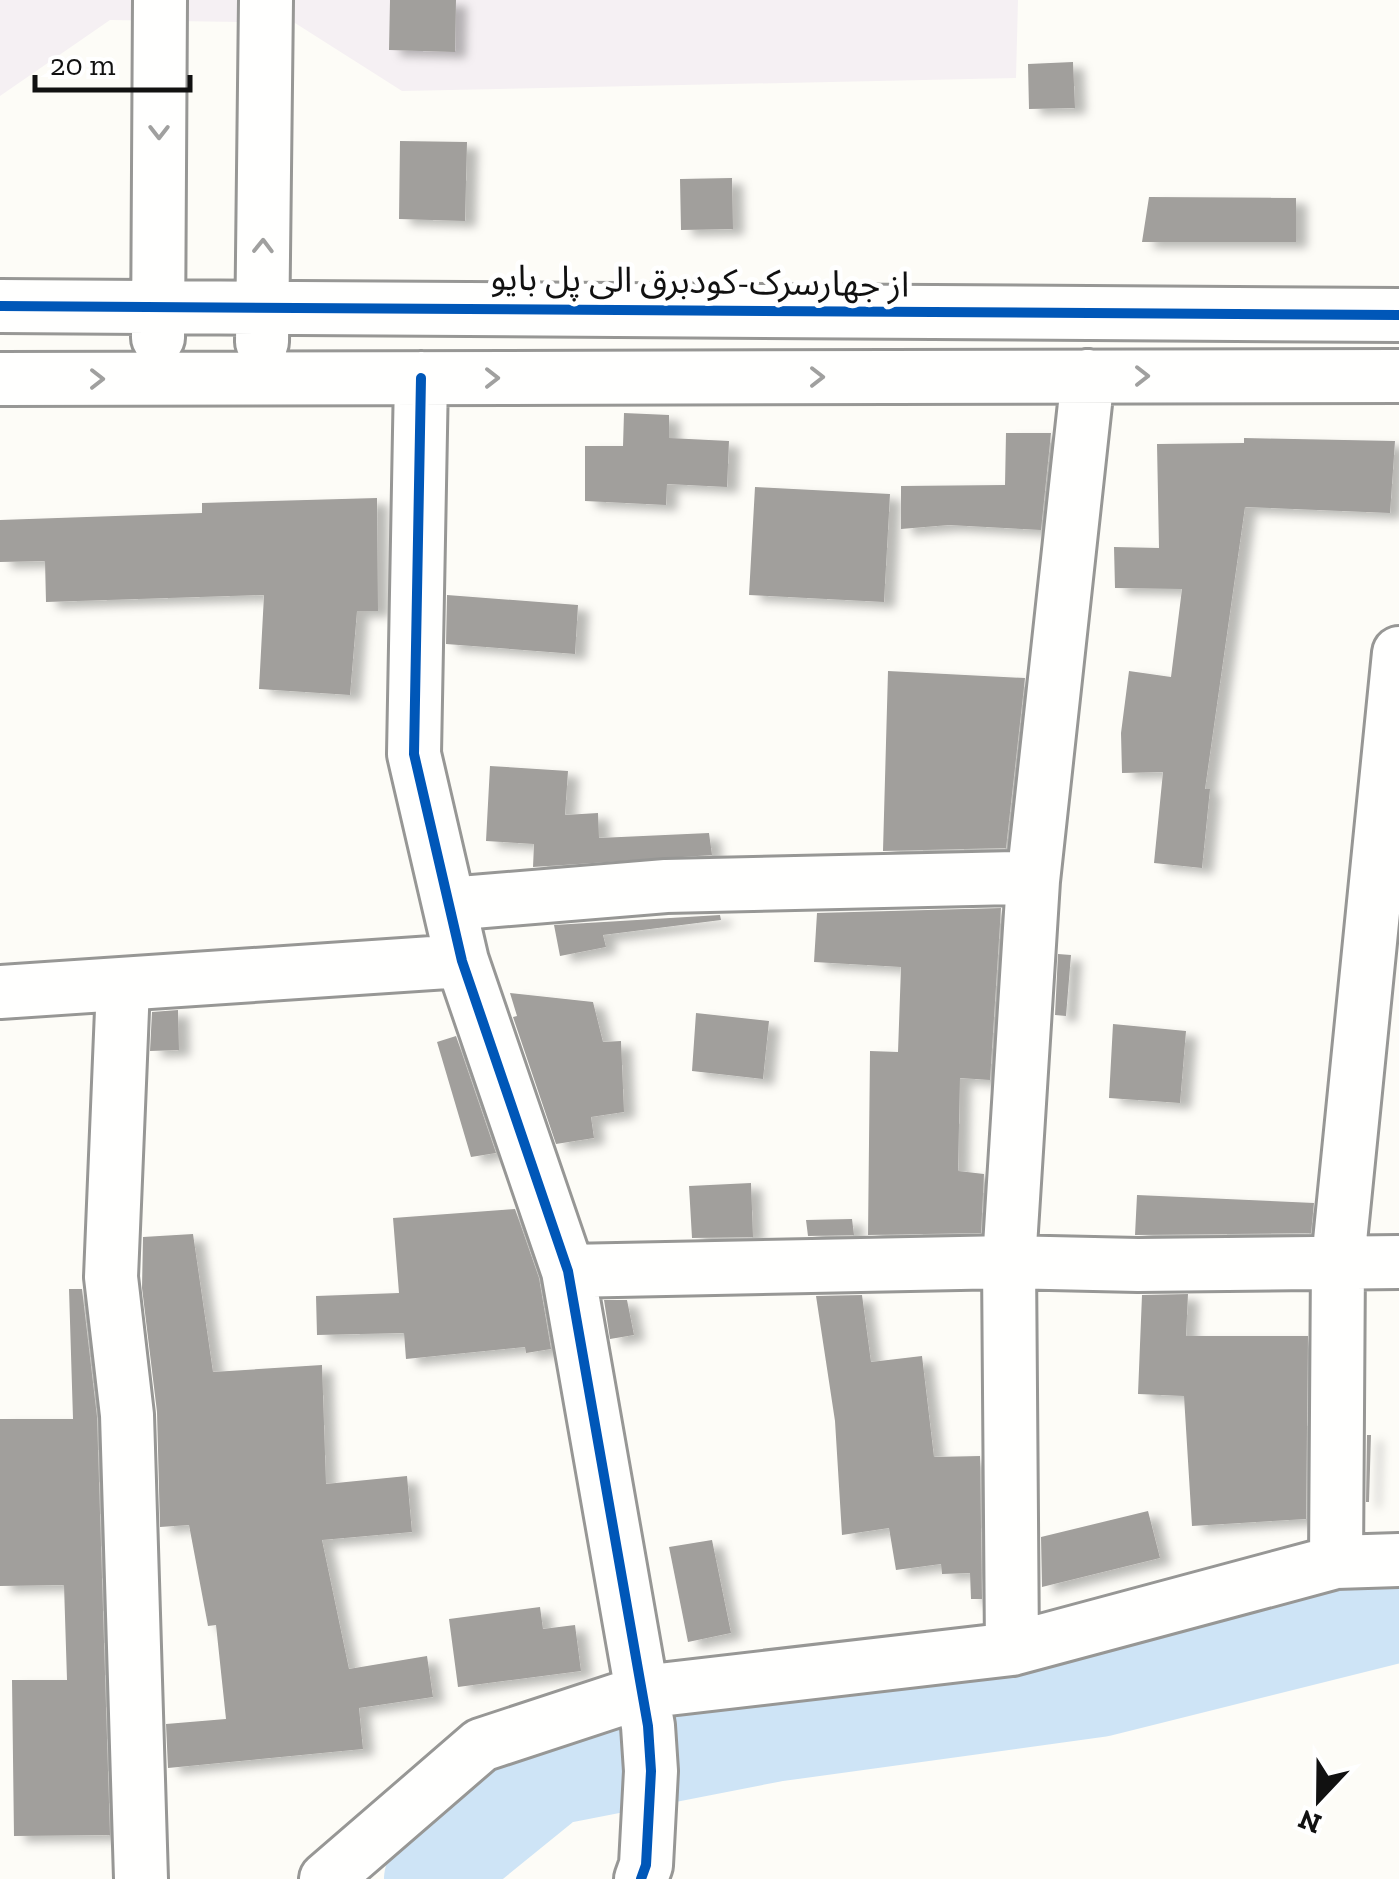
<svg xmlns="http://www.w3.org/2000/svg" width="1399" height="1879" font-family="'Zilla Slab','Noto Sans Arabic',serif">
  <style>
    .industrial { fill: #f5f0f3 }
    .lines { fill: none; stroke-linecap: round; stroke-linejoin: round }
    .river { stroke: #cee4f6; stroke-width: 92 }
    .building { fill: #a19f9c; filter: url(#shadow) }
    .minor-casing { stroke: #979795; stroke-width: 58 }
    .minor { stroke: #fffffe; stroke-width: 52 }
    .cycleway-casing { stroke: #fff; stroke-width: 16 }
    .cycleway { stroke: #0057b8; stroke-width: 10 }
    .oneway { stroke: #a0a09f }
    .labels { text-anchor: middle; stroke-width: 10; stroke-linejoin: round; paint-order: stroke }
    .street-label { font-size: 35px; fill: #111; stroke: #fff }
  </style>
  <defs>
    <filter id="shadow"><feDropShadow dx="11" dy="6" stdDeviation="5" flood-color="#0004"/></filter>
  </defs>
  <rect width="100%" height="100%" fill="#fdfcf7"/>
  <!-- industrial -->
  <path class="industrial" d="M0 0H1018L1016 78 402 91 295 23 110 20 0 96Z"/>
  <g class="lines">
    <!-- river -->
    <path class="river" d="M430 1879 553 1779 773 1736 1100 1691 1399 1616"/>
  </g>
  <!-- building -->
  <path class="building" d="M390 0H456L455 52 389 50Z
    M1073 62 1075 108 1029 109 1028 64Z
    M400 141 467 142 465 221 399 219Z
    M732 178 733 229 681 230 680 179Z
    M1149 197 1296 198V242H1142Z
    M624 413 669 415V438L729 441 727 487 667 484 666 505 585 501V446H623Z
    M1006 433H1051L1041 530 949 525 901 529V486L1005 485Z
    M1244 438 1395 441 1390 513 1245 507 1205 789H1210L1202 868 1154 863 1163 772 1122 773 1121 733 1129 671 1171 677 1182 589 1115 588 1114 547 1159 548 1157 444 1244 443Z
    M755 487 890 494 884 602 749 595Z
    M377 498 378 611H357L350 695 259 689 264 595 46 602 45 561 0 562V520L202 513V503Z
    M447 595 578 605 575 654 446 644Z
    M888 671 1025 678 1006 848 883 851Z
    M490 766 568 771 565 815 598 813 599 838 709 833 712 855 533 867 534 844 486 841Z
    M1001 908 990 1080 960 1078 958 1171 984 1174 981 1233 868 1235 870 1051 898 1052 901 967 814 962 817 913Z
    M720 915 721 920 603 935 606 947 560 956 554 925Z
    M1058 954 1071 955 1066 1016 1055 1015Z
    M510 993 593 1002 603 1042 621 1041 624 1112 591 1117 594 1138 556 1144 513 1017 517 1016Z
    M178 1010 179 1050 150 1051 152 1012Z
    M696 1013 769 1021 763 1079 692 1071Z
    M1113 1024 1186 1031 1180 1103 1109 1098Z
    M456 1036 496 1153 471 1157 437 1042Z
    M751 1183 753 1237 692 1238 689 1186Z
    M1137 1195 1314 1203 1311 1233 1135 1235Z
    M515 1209 539 1278 551 1349 526 1353 525 1347 406 1359 404 1333 317 1335 316 1296 399 1293 393 1218Z
    M852 1219 854 1235 808 1236 806 1220Z
    M193 1234 213 1372 322 1365 326 1484 407 1476 412 1532 322 1540 349 1669 427 1656 433 1697 359 1708 363 1749 168 1768 166 1724 226 1719 216 1625 208 1626 189 1525 160 1527 157 1412 142 1288 143 1237Z
    M69 1289H82L97 1417 110 1835 14 1836 12 1680H67L64 1585 0 1586V1419H73Z
    M1188 1294 1186 1336H1308L1306 1519 1192 1526 1184 1396 1138 1394 1142 1295Z
    M862 1295 871 1362 922 1356 934 1457 980 1456 982 1599H971L970 1573 942 1574 941 1564 896 1570 889 1528 842 1535 835 1421 816 1296Z
    M604 1300H627L634 1335 610 1339Z
    M1367 1435H1371L1369 1502H1366Z
    M1148 1511 1160 1558 1042 1587 1041 1537Z
    M712 1540 731 1633 688 1642 669 1547Z
    M540 1607 543 1629 575 1625 581 1671 458 1687 449 1619Z"/>
  <g class="lines">
    <defs>
      <path id="minor" d="M0 306 1399 315
        M158 338 160 0
        M262 342 266 0
        M421 378 414 754 462 961 568 1271 648 1726 651 1771 646 1865 641 1879
        M0 379 1399 376
        M449 904 666 886 1016 878 1033 881
        M123 986 111 1277 127 1415 141 1879
        M0 992 462 961
        M568 1271 1009 1262 1138 1265 1399 1262
        M1336 1562 1338 1261 1399 653
        M1012 1649 1009 1262 1033 881 1088 376
        M326 1879 481 1745 642 1692 1012 1649 1336 1562 1399 1560"/>
    </defs>
    <!-- minor casing -->
    <use href="#minor" class="minor-casing"/>
    <!-- minor -->
    <use href="#minor" class="minor"/>
    <defs>
      <path id="cycleway" d="M0 306 1399 315
        M421 378 414 754 462 961 568 1271 648 1726 651 1771 646 1865 641 1879"/>
    </defs>
    <!-- cycleway casing -->
    <use href="#cycleway" class="cycleway-casing"/>
    <!-- cycleway -->
    <use href="#cycleway" class="cycleway"/>
  </g>
  <!-- one-way arrows -->
  <defs><path id="oneway-chevron" d="M-2-3.5L2.5 0L-2 3.5" fill="none" stroke-width="1.6" stroke-linecap="round" stroke-linejoin="round" transform="scale(2.5)"/></defs>
  <g class="oneway">
    <use href="#oneway-chevron" transform="translate(159 132) rotate(90)"/>
    <use href="#oneway-chevron" transform="translate(263 246) rotate(-89)"/>
    <use href="#oneway-chevron" transform="translate(1142 376)"/>
    <use href="#oneway-chevron" transform="translate(817 377)"/>
    <use href="#oneway-chevron" transform="translate(492 378)"/>
    <use href="#oneway-chevron" transform="translate(97 379)"/>
  </g>
  <g class="labels">
    <!-- street labels -->
    <g class="street-label">
      <text transform="translate(700 281) rotate(1)" y="12">از جهارسرک-کودبرق الی پل بایو</text>
    </g>
  </g>
  <!-- north arrow -->
  <g transform="translate(1319 1799) rotate(202)" stroke="#ffffff" stroke-width="8" paint-order="stroke">
  <path d="M0-8L18 38L0 25L-18 38Z" fill="#111111"/>
  <text y="-15" font-size="28" font-weight="bold" text-anchor="middle" fill="#111111">N</text>
  </g>
  <!-- scale -->
  <path d="M35 75v15h155v-15" fill="none" stroke="#111111" stroke-width="5"/>
  <text x="50" y="75" font-size="30" fill="#111111" stroke="#ffffff" stroke-width="8" paint-order="stroke">20 m</text>
</svg>
